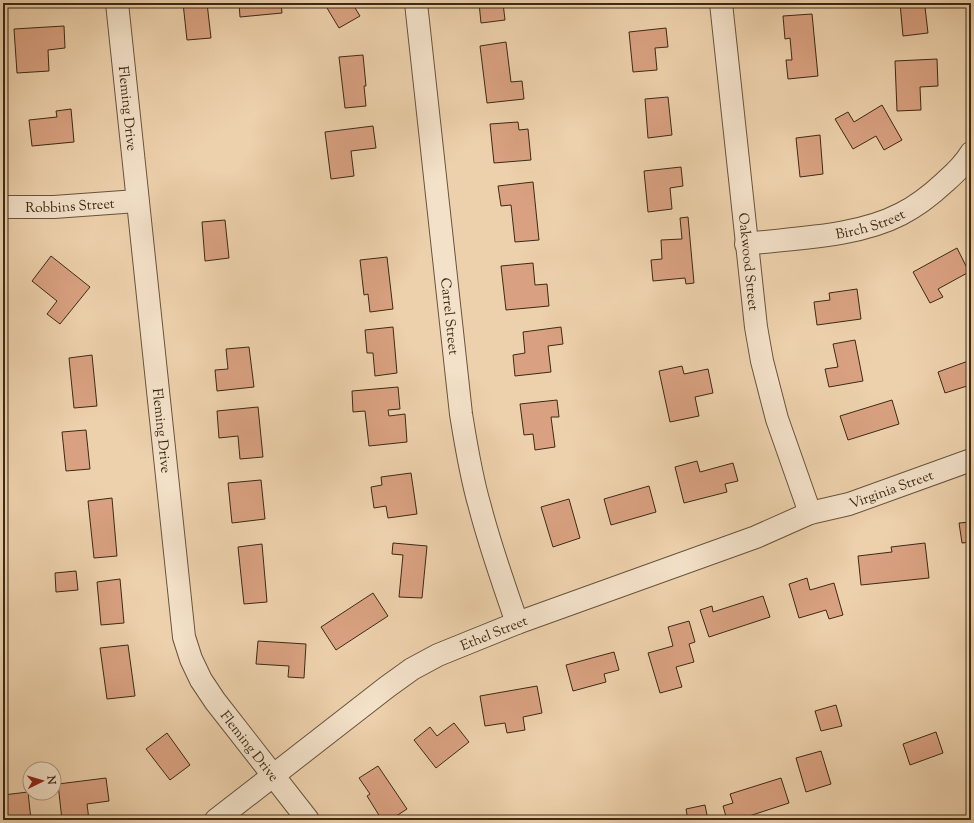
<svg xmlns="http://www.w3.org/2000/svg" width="974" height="823" font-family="'Sorts Mill Goudy',serif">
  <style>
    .building { fill: #d9a181; stroke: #3c2a15 }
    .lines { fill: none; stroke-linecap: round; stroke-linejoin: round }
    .minor-casing { stroke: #68543b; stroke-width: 24 }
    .minor { stroke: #f3e1c9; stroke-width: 22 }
    .labels { text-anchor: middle; stroke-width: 3.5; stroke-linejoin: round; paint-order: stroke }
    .street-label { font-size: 14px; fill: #3c2a15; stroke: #f3e1c9 }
  </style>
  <rect width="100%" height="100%" fill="#edd1ac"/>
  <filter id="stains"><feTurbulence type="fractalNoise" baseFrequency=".005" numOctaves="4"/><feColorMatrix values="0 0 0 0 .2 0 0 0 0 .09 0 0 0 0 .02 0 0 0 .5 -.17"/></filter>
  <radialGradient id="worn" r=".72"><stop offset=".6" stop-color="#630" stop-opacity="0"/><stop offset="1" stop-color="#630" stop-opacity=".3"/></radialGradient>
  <!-- building -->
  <path class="building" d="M27 3H60V4L27 7Z
    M183 3H207L211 38 187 40Z
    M239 3H281L282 13 240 17Z
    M324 3H352L360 16 339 28Z
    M479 3H503L505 20 481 23Z
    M625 3H649L625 5Z
    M900 3H940V6L925 7 928 33 903 36Z
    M812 14 818 76 788 79 786 60H792L790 38 785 39 783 16Z
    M64 26 65 48 48 50 49 71 17 73 14 29Z
    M666 28 668 47 655 48 657 70 633 72 629 32Z
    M506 42 511 82 522 81 524 99 487 103 480 46Z
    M363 55 366 86H364L366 106 345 108 339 57Z
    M937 59 938 86 920 87 921 110 897 111 895 61Z
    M668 97 672 135 648 138 645 99Z
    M882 105 902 140 884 150 876 136 853 149 835 119 848 112 854 122Z
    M71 109 74 142 32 146 29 120 57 117 56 111Z
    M518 122 519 130 528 129 531 160 494 163 490 124Z
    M373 126 376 148 351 151 354 176 331 179 325 132Z
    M820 135 823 174 800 177 796 138Z
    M681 167 683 186 670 188 672 209 648 212 644 171Z
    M533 182 539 240 515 242 511 205 501 206 498 186Z
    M688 217 694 283 686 284 685 278 653 281 651 260 662 259 661 240 682 239 680 218Z
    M225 220 229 258 205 261 202 222Z
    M957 248 969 272 938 289 943 297 930 303 913 272Z
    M51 256 90 287 60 324 47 314 57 301 32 281Z
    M387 257 393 309 370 312 368 294 364 295 360 260Z
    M533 263 535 285 547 284 549 306 506 310 501 266Z
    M857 289 861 319 817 325 814 302 830 300 829 293Z
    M393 327 397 373 375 376 373 353H367L365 330Z
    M561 327 563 344 548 346 551 372 515 376 513 355 525 353 523 332Z
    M855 340 863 381 829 387 825 369 838 367 833 344Z
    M249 347 254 387 217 391 215 370 228 369 226 349Z
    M92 355 97 406 74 408 69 358Z
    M971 360V397L967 386 945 393 938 372Z
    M682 366 684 374 708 369 713 393 695 397 699 416 670 422 659 371Z
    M398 387 400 409 388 410 389 416 405 414 407 442 369 446 365 411 353 412 352 391Z
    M557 400 559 417H551L555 447 535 450 533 434 524 435 520 404Z
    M892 400 899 424 848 440 840 416Z
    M258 407 263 457 240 459 238 436 219 438 217 411Z
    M86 430 90 469 66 471 62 432Z
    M697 461 700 472 733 463 738 481 725 484 727 492 684 503 675 467Z
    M411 473 417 514 388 518 386 506 374 508 371 487 382 485 381 477Z
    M261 480 265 519 232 523 228 483Z
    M649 486 656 512 611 525 604 499Z
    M112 498 117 556 94 558 88 501Z
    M569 499 580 538 553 547 541 507Z
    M971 522V542L962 543 959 523Z
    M393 543 427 546 422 598 399 597 403 555 392 554Z
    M925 543 929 578 861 585 858 556 892 552 891 547Z
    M262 544 267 602 244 604 238 547Z
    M76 571 78 590 56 592 55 573Z
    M807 578 810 590 834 583 843 615 829 619 826 610 799 618 789 584Z
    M120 579 124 623 101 625 97 582Z
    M373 593 388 616 336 650 321 627Z
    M763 596 770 617 709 637 700 610 712 606 713 612Z
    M689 621 695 642 689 644 694 662 676 667 682 687 660 693 648 653 673 646 668 627Z
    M258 641 306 644 304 678 288 677 289 666 256 664Z
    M128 645 135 696 107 699 100 648Z
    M614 652 619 670 604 674 606 682 573 691 566 665Z
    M537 686 542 713 523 717 525 730 507 733 505 723 485 726 480 696Z
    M836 705 842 726 821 731 815 711Z
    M971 705V718L967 706Z
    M454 723 469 742 436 768 414 740 430 727 437 736Z
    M936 732 943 753 910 765 903 744Z
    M167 733 190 765 170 780 146 749Z
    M821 751 831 784 806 792 796 758Z
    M378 766 407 809 390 820H382L367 796 370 794 359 778Z
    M106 778 109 801 87 804 89 820H62L58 784Z
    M781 778 789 803 737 820H727L723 806 733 803 730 794Z
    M28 792 31 820H5L4 818H3V795Z
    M705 805 708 820H688L686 809Z"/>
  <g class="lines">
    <defs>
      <g id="minor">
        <path id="s1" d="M117 3 184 637 191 659 201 680 215 701 308 820"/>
        <path id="s2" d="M416 3 461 414C466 445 471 477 480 507 490 546 504 585 517 623"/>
        <path id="s3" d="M721 3 756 327 762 361 777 419 810 513"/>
        <path id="s4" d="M3 207H54L137 201"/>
        <path id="s5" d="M746 244C795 238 857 237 901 214 917 206 931 195 945 182 955 173 964 165 971 153"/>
        <path id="s6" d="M216 820 387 687 412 669 438 655 517 623 756 537 810 513 849 504 971 460"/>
      </g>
    </defs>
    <!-- minor casing -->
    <use href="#minor" class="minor-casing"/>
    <!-- minor -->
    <use href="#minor" class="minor"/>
  </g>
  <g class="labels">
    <!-- street labels -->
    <g class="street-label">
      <text dy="5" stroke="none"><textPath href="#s1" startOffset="106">Fleming Drive</textPath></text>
      <text dy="5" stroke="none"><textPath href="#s4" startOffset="67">Robbins Street</textPath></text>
      <text dy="5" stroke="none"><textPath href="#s5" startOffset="126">Birch Street</textPath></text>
      <text dy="5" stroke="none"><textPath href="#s3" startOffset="260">Oakwood Street</textPath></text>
      <text dy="5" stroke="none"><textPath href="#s2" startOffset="315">Carrel Street</textPath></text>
      <text dy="5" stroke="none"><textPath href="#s1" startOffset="430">Fleming Drive</textPath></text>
      <text dy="5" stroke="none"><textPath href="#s6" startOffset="760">Virginia Street</textPath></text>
      <text dy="5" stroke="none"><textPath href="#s6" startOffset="337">Ethel Street</textPath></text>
      <text dy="5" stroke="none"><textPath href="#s1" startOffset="766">Fleming Drive</textPath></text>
    </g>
  </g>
  <!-- margin -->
  <rect width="974" height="823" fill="none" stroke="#edd1ac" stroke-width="16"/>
  <rect x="4" y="4" width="966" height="815" fill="none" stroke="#3c2a15" stroke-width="2"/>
  <rect x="8" y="8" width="958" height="807" fill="none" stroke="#3c2a15"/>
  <!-- north arrow -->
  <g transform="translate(42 781) rotate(85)"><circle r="19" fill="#f3e1c9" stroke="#aa9881"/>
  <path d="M0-3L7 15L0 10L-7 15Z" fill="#8f2418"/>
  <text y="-6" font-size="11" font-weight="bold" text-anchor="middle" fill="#3c2a15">N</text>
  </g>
  <rect width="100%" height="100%" filter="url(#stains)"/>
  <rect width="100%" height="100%" fill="url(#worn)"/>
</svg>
